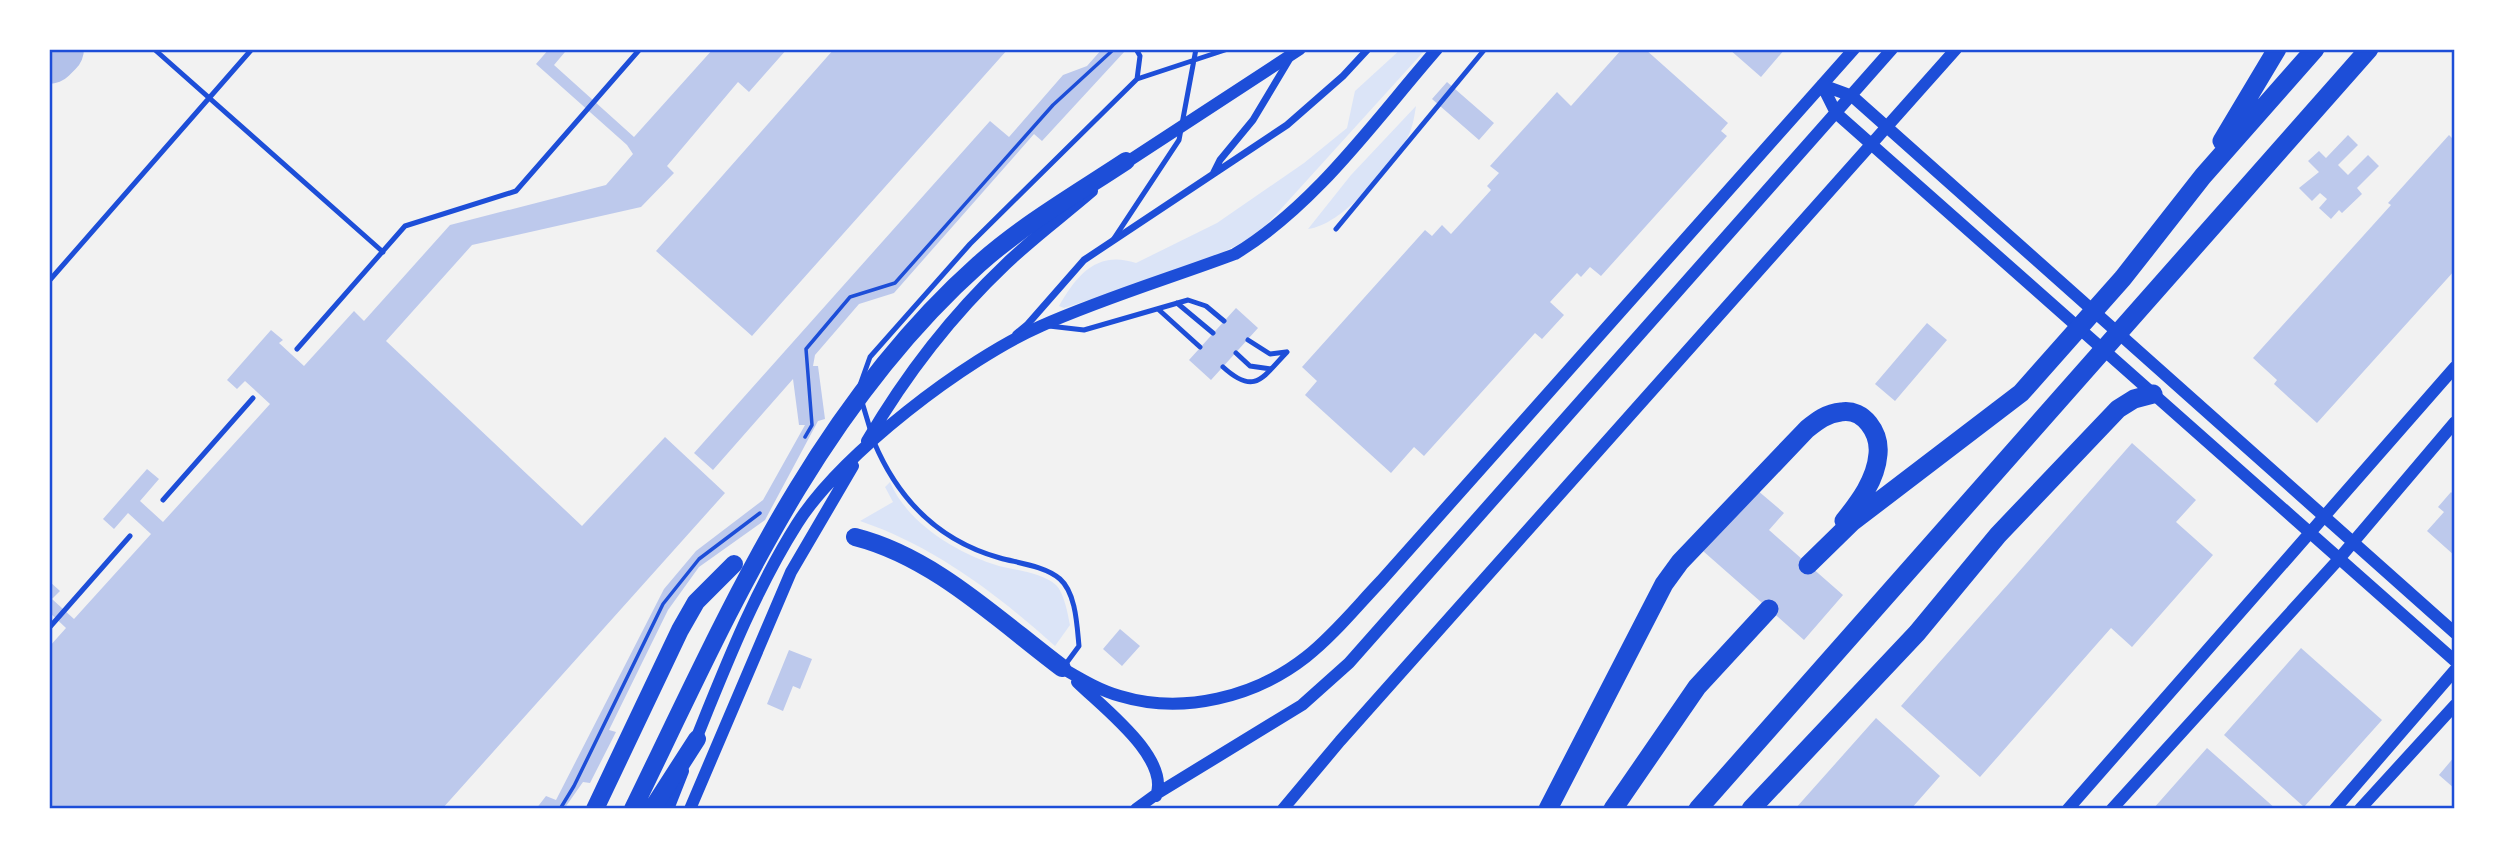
<svg xmlns="http://www.w3.org/2000/svg" width="2504" height="858" font-family="Ubuntu,sans-serif">
  <style>
    .green { fill: #dbe4f7 }
    .lines { fill: none; stroke-linecap: round; stroke-linejoin: round }
    .taxiway { stroke: #b2c1ea; stroke-width: 56 }
    .building { fill: #bdc9ec }
    .path { stroke: #1d4ed8; stroke-width: 3.5 }
    .service { stroke: #1d4ed8; stroke-width: 5 }
    .minor { stroke: #1d4ed8; stroke-width: 7 }
    .tertiary { stroke: #1d4ed8; stroke-width: 12 }
    .trunk { stroke: #1d4ed8; stroke-width: 18 }
    .motorway { stroke: #1d4ed8; stroke-width: 19 }
    .neatline { fill: none; stroke: #1d4ed8; stroke-width: 2.5 }
  </style>
  <rect width="100%" height="100%" fill="#f2f2f2"/>
  <!-- green -->
  <path class="green" d="M1401 49H1426L1260 232C1201 269 1130 286 1064 308L1059 306C1077 274 1098 250 1136 263L1217 223 1304 163 1347 128 1355 91Z
    M1416 106C1414 119 1412 131 1405 142 1387 170 1342 225 1308 229L1351 175Z
    M890 482C907 523 958 554 999 566 1016 570 1043 573 1056 585 1064 593 1068 614 1070 625L1055 646C997 594 934 546 860 521L893 502 885 487Z"/>
  <g class="lines">
    <!-- taxiway -->
    <path class="taxiway" d="M49 56 56 49"/>
  </g>
  <!-- building -->
  <path class="building" d="M549 49 565 52 554 65 634 137 713 49H787L749 92 738 82 667 166 674 173 641 207 472 245 386 341 582 526 665 437 725 493 442 809H49V647L66 628 49 612V581L60 591 52 599 74 619 151 534 128 513 114 529 103 519 147 469 159 479 140 501 163 522 270 404 245 381 237 389 227 380 271 330 283 340 279 343 304 366 354 311 364 321 450 225 606 185 633 154 627 145 536 64Z
    M834 49H1008L752 336 656 251Z
    M1102 49 1125 51 1042 141 1034 134 894 293 859 304 815 355 813 366H818L825 419 818 421 765 520 699 567 668 610 609 730 616 732 590 783 583 782 564 809H536L546 796 556 800 664 589 696 551 763 500 805 425H799L793 379 713 470 694 453 990 121 1009 137 1063 75 1087 66Z
    M1622 49H1645L1728 123 1721 131 1727 136 1601 276 1590 267 1581 277 1577 273 1562 289 1550 302 1564 315 1542 339 1535 333 1424 456 1414 447 1391 473 1305 395 1317 381 1302 367 1425 230 1432 236 1442 225 1451 234 1491 190 1487 186 1499 173 1490 166 1557 92 1571 106Z
    M1729 49H1785L1761 77Z
    M1447 82 1494 123 1479 140 1432 99Z
    M2348 135 2358 145 2338 165 2348 175 2368 155 2379 166 2357 188 2362 194 2342 213 2339 210 2331 219 2319 208 2327 199 2320 193 2312 201 2299 188 2319 172 2308 161 2319 151 2326 158Z
    M2449 135 2455 141V270L2317 423 2274 384 2277 380 2253 358 2391 205 2388 203Z
    M1236 308 1258 328 1211 380 1189 360Z
    M1927 323 1947 340 1895 401 1875 384Z
    M2132 443 2196 500 2176 522 2213 555 2132 647 2111 628 1980 777 1901 706Z
    M1757 490 1784 513 1769 530 1843 595 1804 640 1703 551Z
    M2451 492 2455 496V556L2427 531 2444 512 2438 507Z
    M1120 629 1140 646 1122 666 1103 649Z
    M2301 648 2382 720 2304 807 2224 735Z
    M789 650 812 659 800 689 793 686 783 711 767 704Z
    M1876 718 1940 776 1911 809H1795Z
    M2207 748 2276 809H2153Z
    M2455 756V789L2439 775Z"/>
  <g class="lines">
    <!-- path -->
    <path class="path" d="M805 437 812 425 806 349 850 297 895 283 1053 105 1114 49
      M560 809 574 786 663 604 699 559 760 513"/>
    <!-- service -->
    <path class="service" d="M154 49 383 252
      M1136 49 1140 56 1137 79
      M1336 229 1485 49
      M1113 240 1179 140 1196 49
      M49 281 252 49
      M1177 303 1213 333
      M1158 309 1200 347
      M1049 326 1084 330 1188 300 1206 306 1224 321
      M1248 340 1270 354 1286 352
      M297 349 405 226 516 191 640 49
      M1236 353 1250 366 1271 369
      M1223 367C1255 396 1262 378 1287 352
      M860 385 870 357 970 244 1137 79 1228 49
      M862 402 871 432
      M874 442C898 499 939 541 1000 558 1018 563 1045 566 1060 579 1076 593 1077 626 1079 646L1065 665
      M163 500 253 398
      M49 628 130 536"/>
    <!-- minor -->
    <path class="minor" d="M1213 174 1220 160 1253 120 1289 60
      M1016 334 1027 325 1084 260 1287 125 1343 76 1368 49"/>
    <!-- tertiary -->
    <path class="tertiary" d="M1822 85 1836 113 2455 661
      M1822 85 1852 96 2455 633
      M1121 166 1300 49
      M867 441C905 376 950 317 1006 264 1033 238 1063 216 1092 191
      M1062 668C1081 679 1099 690 1120 696 1183 715 1255 697 1306 657 1334 635 1357 606 1381 581L1854 49
      M1077 682C1101 706 1171 758 1156 796
      M694 744C724 670 754 592 797 524 841 454 966 359 1041 326 1104 298 1171 278 1235 254 1316 205 1375 120 1437 49
      M668 809 683 771
      M690 809 791 572 853 466
      M1136 809 1158 793 1302 705 1349 663 1892 49
      M1283 809 1340 741 1956 49
      M2068 809 2455 367
      M2112 809 2338 560 2455 422
      M2335 809 2455 670
      M2360 809 2455 705"/>
    <!-- trunk -->
    <path class="trunk" d="M855 537C934 557 998 620 1062 668
      M595 809 680 630 696 602 734 564
      M633 809C728 614 814 411 979 264 1024 224 1076 194 1126 161
      M652 809 697 739"/>
    <!-- motorway -->
    <path class="motorway" d="M2222 141 2277 49
      M1808 565 1852 522 2021 393 2123 278 2203 176 2315 49
      M1548 809 1664 584 1680 562 1807 429C1817 421 1827 413 1841 412 1864 408 1880 433 1878 454 1876 480 1859 502 1844 521
      M1613 809 1697 687 1769 609
      M1698 809 2369 49
      M1751 809 1917 633 1998 535 2118 409 2134 399 2153 394"/>
  </g>
  <!-- border -->
  <rect width="2504" height="858" fill="none" stroke="#ffffff" stroke-width="102"/>
  <rect x="51" y="51" width="2402" height="756" class="neatline"/>
</svg>
